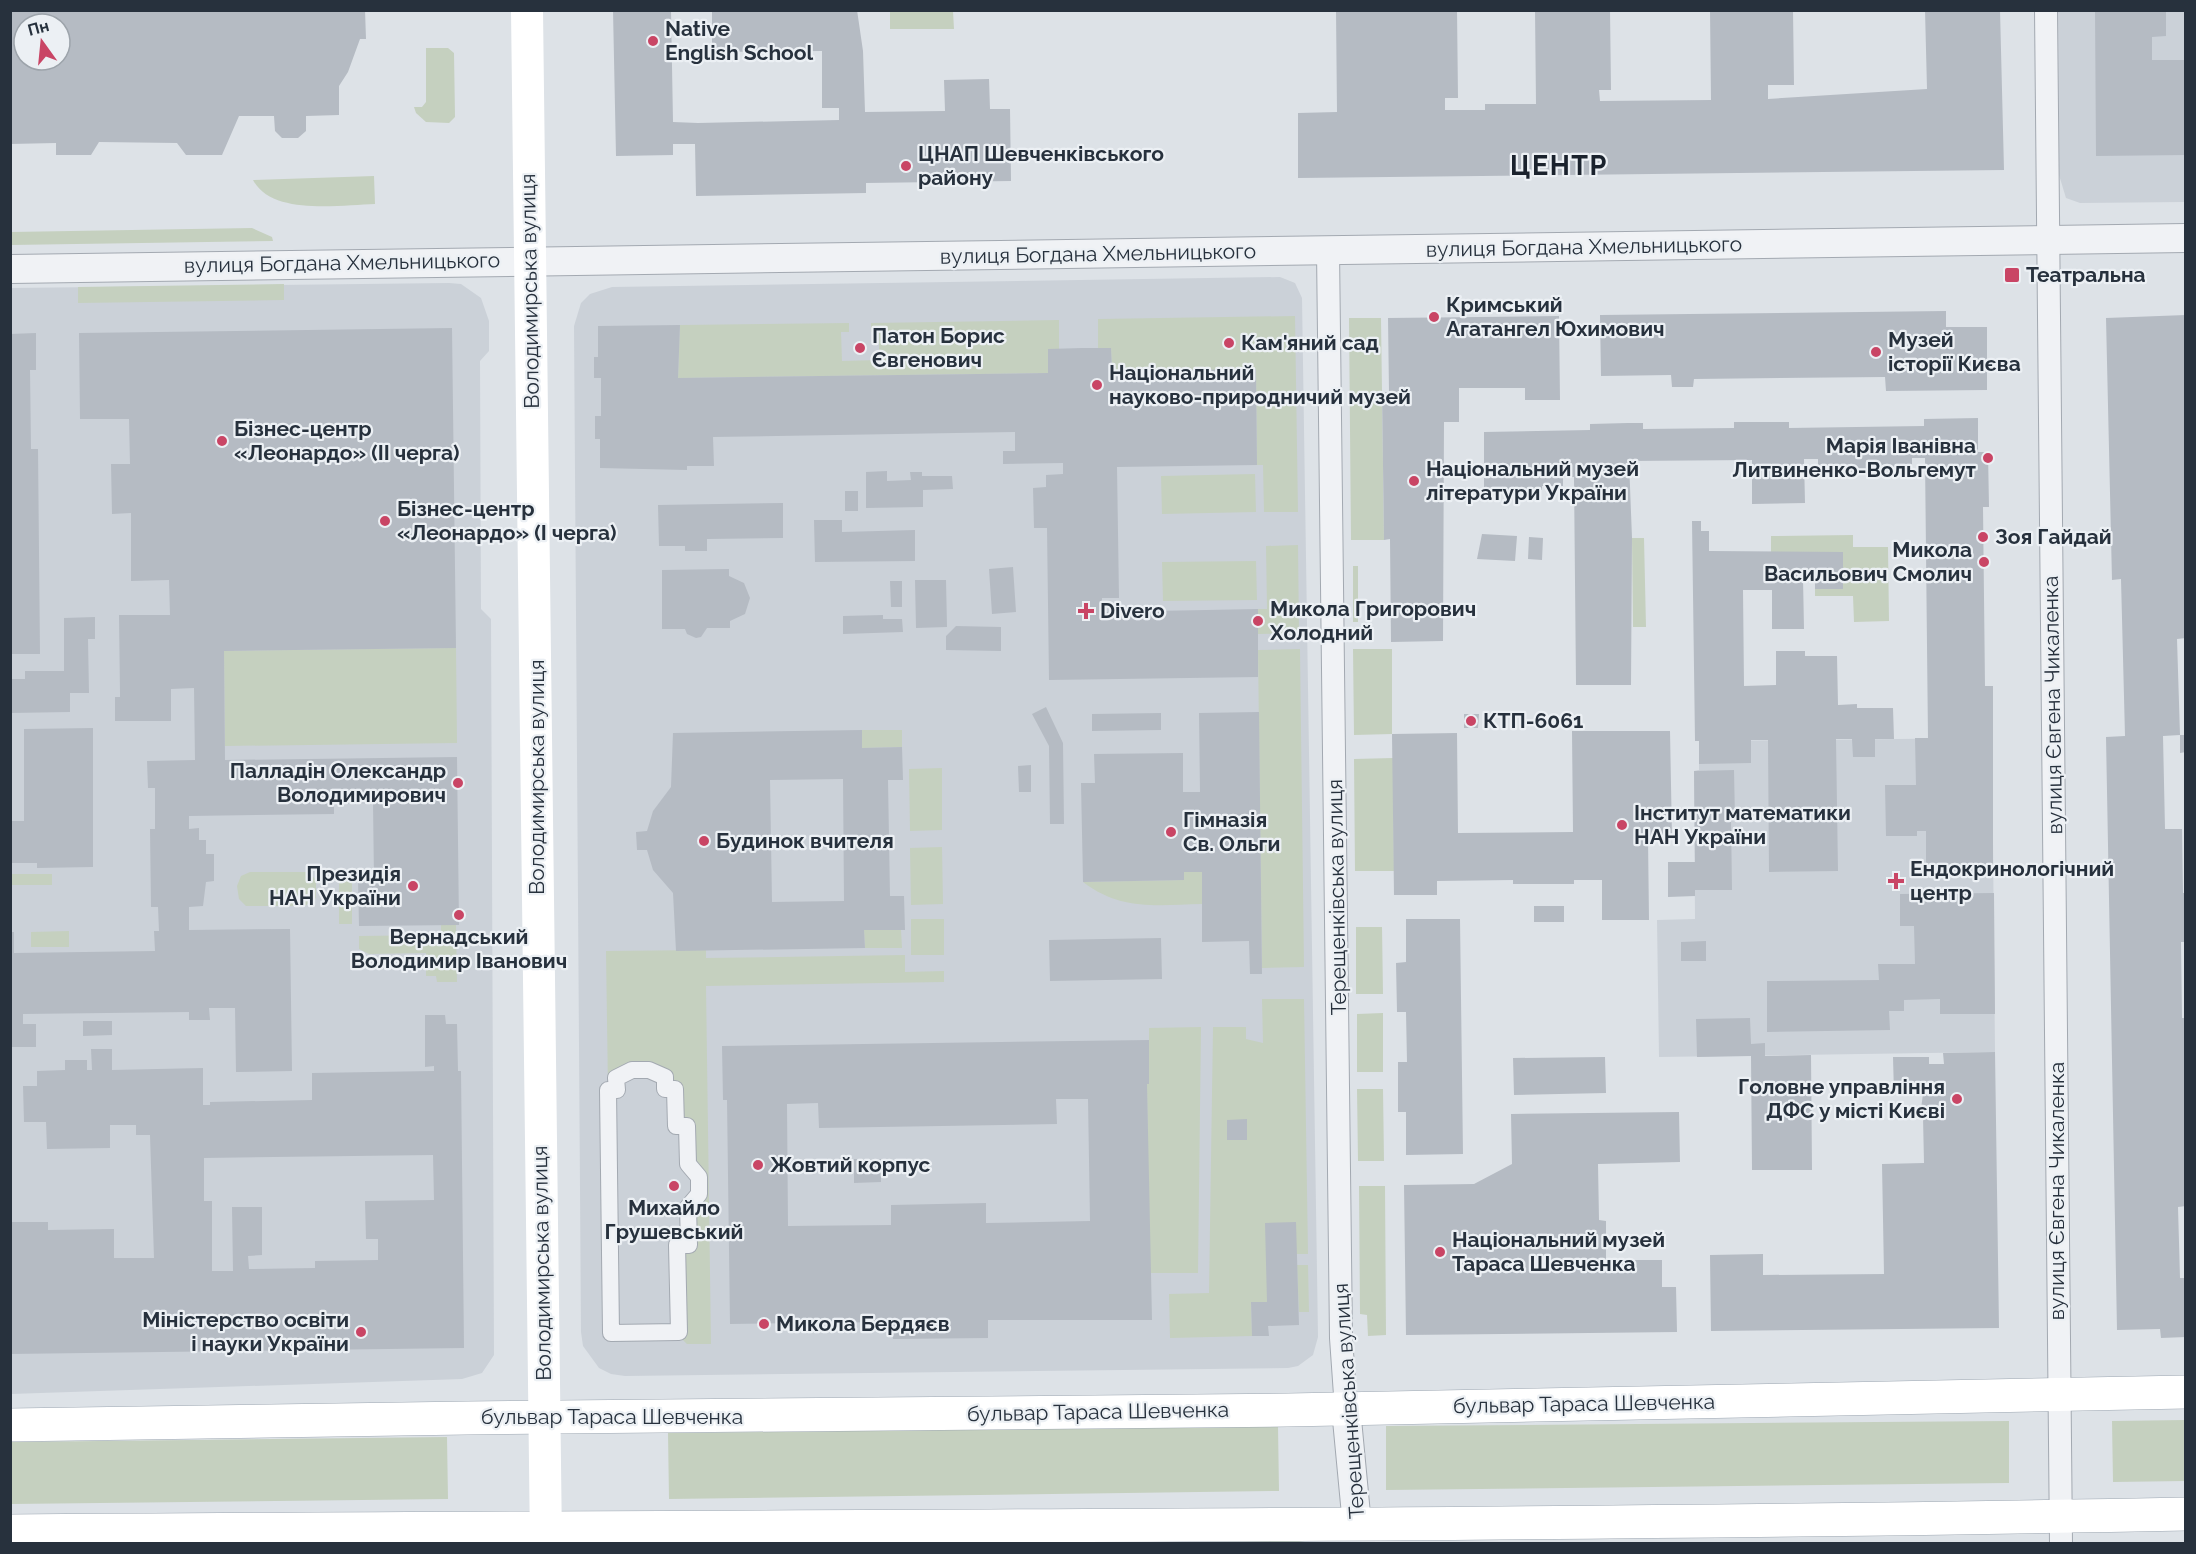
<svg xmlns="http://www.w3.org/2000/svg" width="2196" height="1554" font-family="Raleway,sans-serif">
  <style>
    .built { fill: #cbd1d8 }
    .green { fill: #c5d0bf }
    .building { fill: #b5bbc3; fill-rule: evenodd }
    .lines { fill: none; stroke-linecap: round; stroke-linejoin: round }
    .pedestrian-casing { stroke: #a3a9b1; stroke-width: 18 }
    .minor-casing { stroke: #a3a9b1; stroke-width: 24 }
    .tertiary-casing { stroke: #a3a9b1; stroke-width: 30 }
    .primary-casing { stroke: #9da7b2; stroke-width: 34 }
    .pedestrian { stroke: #f0f2f5; stroke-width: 16 }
    .minor { stroke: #f0f2f5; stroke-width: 22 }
    .tertiary { stroke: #f0f2f5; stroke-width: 28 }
    .secondary { stroke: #fff; stroke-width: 32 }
    .primary { stroke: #fff; stroke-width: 33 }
    .poi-dot { fill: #c94565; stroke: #ecf0f4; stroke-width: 2 }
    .labels { text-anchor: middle; stroke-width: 4.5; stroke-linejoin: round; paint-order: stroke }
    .poi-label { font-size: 21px; font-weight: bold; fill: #27313d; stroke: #ecf0f4; text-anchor: start }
    .street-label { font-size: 21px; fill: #27313d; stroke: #ecf0f4 }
    .district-label { font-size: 27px; font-weight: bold; letter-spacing: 1.5px; fill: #1a222d; stroke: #ecf0f4 }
  </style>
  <rect width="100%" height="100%" fill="#dde2e7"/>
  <!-- built -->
  <path class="built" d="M2058 11H2185V202L2080 203 2066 198 2059 175Z
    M1280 277 1295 283 1302 298 1318 1337 1313 1355 1298 1366 1288 1368 625 1376 611 1374 599 1368 583 1346 581 1332 574 326 581 303 590 294 612 287Z
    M449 283 461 284 481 298 489 321V351L480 361 481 609 491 619 494 1355 482 1373 462 1379 11 1394 10 288Z
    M1992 738 1995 1052 1659 1057 1657 920 1695 919 1694 771 1699 770V741Z"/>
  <!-- green -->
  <path class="green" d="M890 11H953L954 29H890Z
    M426 48H448L454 53 455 117 449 123 426 122 416 113 414 107H422L426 102Z
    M374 176 375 204C340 205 272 216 253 180Z
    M252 228 272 237 273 241 11 245V232Z
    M284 284V300L78 303V287Z
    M1295 316 1298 512H1264L1263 465H1257L1256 370 1112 371 1111 348H1098V319Z
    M1349 318H1381L1384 540H1351Z
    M1059 320V349L1048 373 678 378 680 325 849 323V332H841L842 361 879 360V332H871V323Z
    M1255 474 1256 512 1162 514 1161 476Z
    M1853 535V547H1888L1889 621 1854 622 1853 596H1815V589H1843L1771 553V536Z
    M1632 538H1644L1646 627H1633Z
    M1298 545 1299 633 1258 634V609H1267L1266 546Z
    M1256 561 1257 600 1163 601 1162 562Z
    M1353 566H1358V622H1353Z
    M456 648 457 743 225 746 224 651Z
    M1300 649 1304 967 1262 968 1258 650Z
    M1353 649H1392V734L1354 735Z
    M862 730H902V747L862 748Z
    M1393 758 1394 871H1355L1354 759Z
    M942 768V830L910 831 909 769Z
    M942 847 943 904 911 905 910 848Z
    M250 872H309L316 880V898L305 906H246L239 899 237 886 241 876Z
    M1184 872H1202V904C1156 905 1121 911 1083 882L1184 880Z
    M10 874H52V885H11Z
    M339 880H352V924H339Z
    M911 919H944V955H911Z
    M441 925H456L457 982H437L436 976H426V953L369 954 359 949V936L441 935Z
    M1356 927H1382L1383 994H1356Z
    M864 930H901L902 948H865Z
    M69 931V947H31V932Z
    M706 950V958L905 955V972L944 971V982L706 986 711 1344H687L680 1337 678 1245 695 1201 687 1126H676L675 1089 649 1070 608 1090 606 951Z
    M1262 999H1304L1308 1254H1297L1267 1302 1251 1303 1252 1336 1170 1338 1169 1294 1209 1293 1213 1027H1246V1039L1263 1043Z
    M1383 1013V1072H1357V1014Z
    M1201 1027 1198 1273H1149L1147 1084H1149V1028Z
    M1357 1089H1383L1384 1161H1358Z
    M1359 1186H1385L1386 1335 1368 1336 1367 1315 1360 1314Z
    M1297 1265H1308L1309 1312H1299Z
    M2185 1420V1481L2113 1482 2112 1421Z
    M2009 1421V1483L1386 1490V1426Z
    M1278 1426 1279 1491 669 1499 668 1433Z
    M447 1437 448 1499 11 1504V1442Z
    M1294 1540 1310 1543 986 1544Z"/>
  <!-- building -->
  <path class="building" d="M10 10H365L366 39H360L348 72 339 86V115L306 116V131L298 138H282L275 131 274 116H239L222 155H186L177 143 99 142 91 155H56V143L10 144ZM24 24H60V60H24Z
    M613 10H671L673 122 698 123 839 120V108H822V51L712 52V10H857L863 51 865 112 945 111 944 80 989 79 990 109H1010L1011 181 866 183V193L696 196 695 144H673V155L616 156Z
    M1336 10H1457L1458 98H1445V110H1485V104H1536L1535 10H1610L1611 90H1599L1600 101 1711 100 1710 10H1793L1794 85H1768V99L1927 89 1925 10H2000L2004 170 1298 178V113L1337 112Z
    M2095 10H2166V36L2152 37V60H2186V155L2096 156Z
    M1946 311V327H1987V390L1886 391 1885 377 1694 379 1693 387H1672L1671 375 1601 376 1600 315Z
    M2186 315V638L2177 639 2180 735 2163 736 2165 829H2182L2183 893H2186V942H2181L2182 1018H2186V1206L2178 1207 2180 1278H2186V1337L2161 1338 2160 1329 2117 1330 2106 737 2125 736 2121 579 2112 580 2106 318Z
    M1559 316 1560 400H1525V388H1459V422H1444L1443 641 1391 642 1390 539 1384 540 1382 392H1389L1388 318Z
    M680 325 678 378 1048 373V349L1082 348H1111L1112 371 1256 369 1257 465 1117 467 1119 598H1102V612L1258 609V677L1049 680 1047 528H1034L1033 488 1046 487V475L1063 474V463L1003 464V451H1015V432L713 437 714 466H687V470L600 468V439H595V416H601V378H594V357H598V326Z
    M452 328 456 648 224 651 225 760 457 757 459 925 359 926 358 879H374L373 803 334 804V814L189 816V829L199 828V840H206V854H214V881L206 882 203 906 189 907V930L290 929 292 1071 236 1072 235 1008H209L210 1020H189V1012L23 1014V1024H36V1047H10V932H14V953L155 951 154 931H159L158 907H151L150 829H155V788H148L147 761 195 760 194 688 171 689V721H115V697H120V693L119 615H170L169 580 131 581V513L112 514 111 464H130L129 419H80L79 333Z
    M36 333V370H30L31 449H38L40 654H10V334Z
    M1978 418V452H1988L1989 507H1983L1985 686H1993V874L1926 875V831H1917V836H1886L1885 785H1916L1915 738H1928L1925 458H1912V466H1899V471L1830 472V467L1818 468V459H1804L1805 503 1752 504V460L1629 461 1632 538 1631 685H1576L1574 477H1563V486H1542V490L1484 491V432L1590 430V424L1628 423H1643V429L1734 428V422H1789V428L1924 426V419Z
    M887 471V481L911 480 910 472H922V476H952L953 489 923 490V507L866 508V472Z
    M845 491H858V511H845Z
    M783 503V538L707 539V551H685V546H659L658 505Z
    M814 520H842V532L915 530V561L815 562Z
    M1692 521H1701V531H1709V551L1843 552V589H1815V578H1803L1804 629H1772V590H1743L1744 686 1776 685V651H1805V656H1837L1838 705 1857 704V708H1893L1894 739H1875V757H1853L1852 739H1836L1838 871 1769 872 1768 740H1751V763L1699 764V741H1695Z
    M1482 534 1517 536 1515 561 1477 559Z
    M1529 537 1543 538 1542 560 1528 559Z
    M1013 567 1016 612 992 614 989 569Z
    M729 569V576L744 583 750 598 745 614 730 621V628H707L701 637 696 638 687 634 685 629H662V570Z
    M915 580H946L947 627 916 628Z
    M890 581H902V607H891Z
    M883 615V619H902L903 632 843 634V616Z
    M95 617V639H88L89 693H70V712L10 713V679H25V671H64V618Z
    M956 626 1001 627V651L946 650V636Z
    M1046 707 1063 743 1064 824H1050L1049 746 1032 714Z
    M1259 712 1262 974H1250L1249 941 1202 942V872H1184V880L1083 882 1081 783H1095L1094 754 1183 753V792H1200L1199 713Z
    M1161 713V730L1092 731V714Z
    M1464 714H1479L1478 728H1464Z
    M93 728V867L37 868V863H10V821H24V729Z
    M862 730V748L902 747 903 780H888L890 896H904L905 930H864L865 948 676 951 673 893 653 870 647 850H637L636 832 647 831 653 811 671 787 673 733ZM843 779 844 901 772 902 770 780Z
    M1572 731H1670L1672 838H1648L1649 920H1602V880H1574V884H1513V880L1437 881V895H1394L1392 734 1457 733 1458 833 1573 832Z
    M2180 735H2186V752L2180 753Z
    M1031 765V792H1019L1018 766Z
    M1734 770 1735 820H1731L1732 890H1695V896L1668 897V862H1695L1694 771Z
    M1994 893 1995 1014H1940V999L1904 1000V1011H1889L1890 1030 1767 1032V981L1879 980 1878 964H1915L1914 926H1900V894Z
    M1534 906H1564V922H1534Z
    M1406 919H1460L1463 1154 1406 1155V1112H1398V1062H1407L1406 1012H1397L1396 963 1406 962Z
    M1161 938 1162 979 1050 981 1049 940Z
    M1706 941V961H1681V942Z
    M425 1015H445L446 1024H457L458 1071H461L464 1348 10 1354V1222H48V1230L114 1229V1258H154L150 1135H136V1125H110V1148L47 1149 46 1122H24L23 1086H37V1071L65 1070V1060H87V1070H92L91 1049H112V1070L203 1068V1105H210V1102L312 1100V1073L434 1071V1066L425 1067ZM433 1155 434 1200 365 1201 366 1239H378V1260L315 1261V1268L249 1269 248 1256 262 1255V1207H232L233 1271H212V1201H204V1158Z
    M1750 1018 1751 1044 1765 1043V1056L1811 1055 1812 1170H1752L1751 1056 1697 1057 1696 1019Z
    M83 1021H112V1035L83 1036Z
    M1149 1040V1084H1147L1152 1320H988V1338L893 1339 892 1322 730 1324 727 1100H723L722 1046ZM1056 1099H1088L1090 1221 986 1223V1203L891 1205V1225L788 1226 787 1104 818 1103 819 1128 1057 1124Z
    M1995 1052 1999 1328 1711 1331 1710 1255 1763 1254V1275L1884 1274 1882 1164 1924 1163 1923 1117 1920 1116 1923 1094H1894L1893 1057H1929V1064H1944L1943 1053Z
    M1605 1057 1606 1093 1514 1095 1513 1058Z
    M1679 1112 1680 1162 1598 1164 1599 1220 1606 1221V1260H1662V1287H1676L1677 1332 1406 1335 1404 1185 1474 1184 1512 1164 1511 1114Z
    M1247 1119V1140H1227V1120Z
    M854 1159H881V1182L854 1183Z
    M1296 1222 1299 1325 1268 1326 1269 1336H1252L1251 1302H1267L1265 1223Z"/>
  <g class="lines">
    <defs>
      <path id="pedestrian" d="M632 1070H649L665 1077V1089H675L676 1126H687L688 1164 699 1177V1194L688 1207 689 1245H677L679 1332 611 1333 608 1090H617L616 1078Z"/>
      <path id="minor" d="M2046 10 2061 1544
        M1328 251 1341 1338 1346 1409"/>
      <path id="tertiary" d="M10 269 2186 238
        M1346 1409 1357 1525"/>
      <path id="primary" d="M10 1425 467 1418 1288 1410 2186 1392
        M10 1531C736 1525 1461 1528 2186 1514"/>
    </defs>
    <!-- pedestrian casing -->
    <use href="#pedestrian" class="pedestrian-casing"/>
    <!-- minor casing -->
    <use href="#minor" class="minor-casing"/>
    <!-- tertiary casing -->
    <use href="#tertiary" class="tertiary-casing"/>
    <!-- primary casing -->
    <use href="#primary" class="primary-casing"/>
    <!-- pedestrian -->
    <use href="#pedestrian" class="pedestrian"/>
    <!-- minor -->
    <use href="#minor" class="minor"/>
    <!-- tertiary -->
    <use href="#tertiary" class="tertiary"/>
    <!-- secondary -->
    <path class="secondary" d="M527 10 546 1544"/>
    <!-- primary -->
    <use href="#primary" class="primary"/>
  </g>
  <!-- markers -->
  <g class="poi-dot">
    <circle cx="653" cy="41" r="6"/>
    <circle cx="906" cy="166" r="6"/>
    <rect x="2004" y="267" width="16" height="16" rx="3"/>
    <circle cx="1434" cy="317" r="6"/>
    <circle cx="1229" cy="343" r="6"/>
    <circle cx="860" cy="348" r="6"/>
    <circle cx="1876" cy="352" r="6"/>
    <circle cx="1097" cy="385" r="6"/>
    <circle cx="222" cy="441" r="6"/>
    <circle cx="1988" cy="458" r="6"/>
    <circle cx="1414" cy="481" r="6"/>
    <circle cx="385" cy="521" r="6"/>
    <circle cx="1983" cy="537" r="6"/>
    <circle cx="1984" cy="562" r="6"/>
    <path d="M1083 602h6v6h6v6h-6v6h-6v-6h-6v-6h6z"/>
    <circle cx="1258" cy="621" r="6"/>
    <circle cx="1471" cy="721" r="6"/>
    <circle cx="458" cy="783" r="6"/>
    <circle cx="1622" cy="825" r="6"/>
    <circle cx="1171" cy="832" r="6"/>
    <circle cx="704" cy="841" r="6"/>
    <path d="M1893 872h6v6h6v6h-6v6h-6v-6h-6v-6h6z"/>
    <circle cx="413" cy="886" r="6"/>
    <circle cx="459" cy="915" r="6"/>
    <circle cx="1957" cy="1099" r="6"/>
    <circle cx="758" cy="1165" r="6"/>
    <circle cx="674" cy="1186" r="6"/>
    <circle cx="1440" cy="1252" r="6"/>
    <circle cx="764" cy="1324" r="6"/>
    <circle cx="361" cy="1332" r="6"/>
  </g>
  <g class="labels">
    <!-- poi labels -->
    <g class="poi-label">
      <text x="665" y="36">Native<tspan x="665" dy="24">English School</tspan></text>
      <text x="918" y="161">ЦНАП Шевченківського<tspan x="918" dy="24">району</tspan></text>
      <text x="2026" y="282">Театральна</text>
      <text x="1446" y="312">Кримський<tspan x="1446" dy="24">Агатангел Юхимович</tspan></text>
      <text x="872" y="343">Патон Борис<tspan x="872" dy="24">Євгенович</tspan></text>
      <text x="1888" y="347">Музей<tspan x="1888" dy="24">історії Києва</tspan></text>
      <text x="1241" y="350">Кам'яний сад</text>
      <text x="1109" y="380">Національний<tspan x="1109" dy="24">науково-природничий музей</tspan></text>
      <text x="234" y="436">Бізнес-центр<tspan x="234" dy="24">«Леонардо» (II черга)</tspan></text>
      <text x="1976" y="453" text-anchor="end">Марія Іванівна<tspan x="1976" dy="24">Литвиненко-Вольгемут</tspan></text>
      <text x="1426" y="476">Національний музей<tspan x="1426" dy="24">літератури України</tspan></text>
      <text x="397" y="516">Бізнес-центр<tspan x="397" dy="24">«Леонардо» (I черга)</tspan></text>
      <text x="1995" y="544">Зоя Гайдай</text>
      <text x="1972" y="557" text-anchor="end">Микола<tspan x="1972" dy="24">Васильович Смолич</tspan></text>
      <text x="1270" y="616">Микола Григорович<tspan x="1270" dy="24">Холодний</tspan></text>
      <text x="1100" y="618">Divero</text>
      <text x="1483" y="728">КТП-6061</text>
      <text x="446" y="778" text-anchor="end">Палладін Олександр<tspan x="446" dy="24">Володимирович</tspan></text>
      <text x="1634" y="820">Інститут математики<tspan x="1634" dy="24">НАН України</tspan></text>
      <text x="1183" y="827">Гімназія<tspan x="1183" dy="24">Св. Ольги</tspan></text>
      <text x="716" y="848">Будинок вчителя</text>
      <text x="1910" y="876">Ендокринологічний<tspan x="1910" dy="24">центр</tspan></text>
      <text x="401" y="881" text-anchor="end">Президія<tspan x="401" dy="24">НАН України</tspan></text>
      <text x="459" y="944" text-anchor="middle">Вернадський<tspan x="459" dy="24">Володимир Іванович</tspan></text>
      <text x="1945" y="1094" text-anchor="end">Головне управління<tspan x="1945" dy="24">ДФС у місті Києві</tspan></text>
      <text x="770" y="1172">Жовтий корпус</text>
      <text x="674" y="1215" text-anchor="middle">Михайло<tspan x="674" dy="24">Грушевський</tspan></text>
      <text x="1452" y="1247">Національний музей<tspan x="1452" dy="24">Тараса Шевченка</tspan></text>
      <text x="349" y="1327" text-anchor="end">Міністерство освіти<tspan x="349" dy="24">і науки України</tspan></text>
      <text x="776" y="1331">Микола Бердяєв</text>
    </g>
    <!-- street labels -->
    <g class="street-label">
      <text transform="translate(1584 247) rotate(-1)" y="7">вулиця Богдана Хмельницького</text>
      <text transform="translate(1098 254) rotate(-1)" y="7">вулиця Богдана Хмельницького</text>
      <text transform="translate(342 263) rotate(-1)" y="7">вулиця Богдана Хмельницького</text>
      <text transform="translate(530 291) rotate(-91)" y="7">Володимирська вулиця</text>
      <text transform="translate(2053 705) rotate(-91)" y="7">вулиця Євгена Чикаленка</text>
      <text transform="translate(537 777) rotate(-90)" y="7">Володимирська вулиця</text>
      <text transform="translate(1337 897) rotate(-91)" y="7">Терещенківська вулиця</text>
      <text transform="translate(2057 1191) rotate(-90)" y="7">вулиця Євгена Чикаленка</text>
      <text transform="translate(542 1263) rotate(-91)" y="7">Володимирська вулиця</text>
      <text transform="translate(1349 1401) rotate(-94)" y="7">Терещенківська вулиця</text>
      <text transform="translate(1584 1404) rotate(-1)" y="7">бульвар Тараса Шевченка</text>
      <text transform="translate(1098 1412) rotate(-1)" y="7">бульвар Тараса Шевченка</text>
      <text x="612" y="1424">бульвар Тараса Шевченка</text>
    </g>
    <!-- district labels -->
    <g class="district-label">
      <text x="1559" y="175">ЦЕНТР</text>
    </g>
  </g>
  <!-- border -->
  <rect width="2196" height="1554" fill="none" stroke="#27313d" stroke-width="24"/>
  <!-- north arrow -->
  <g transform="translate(42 42) rotate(345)"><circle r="28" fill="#ecf0f4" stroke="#9da4ab" stroke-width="1.5"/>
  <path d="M0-4.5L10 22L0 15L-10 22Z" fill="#c94565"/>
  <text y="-9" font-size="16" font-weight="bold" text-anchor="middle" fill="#27313d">Пн</text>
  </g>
</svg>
